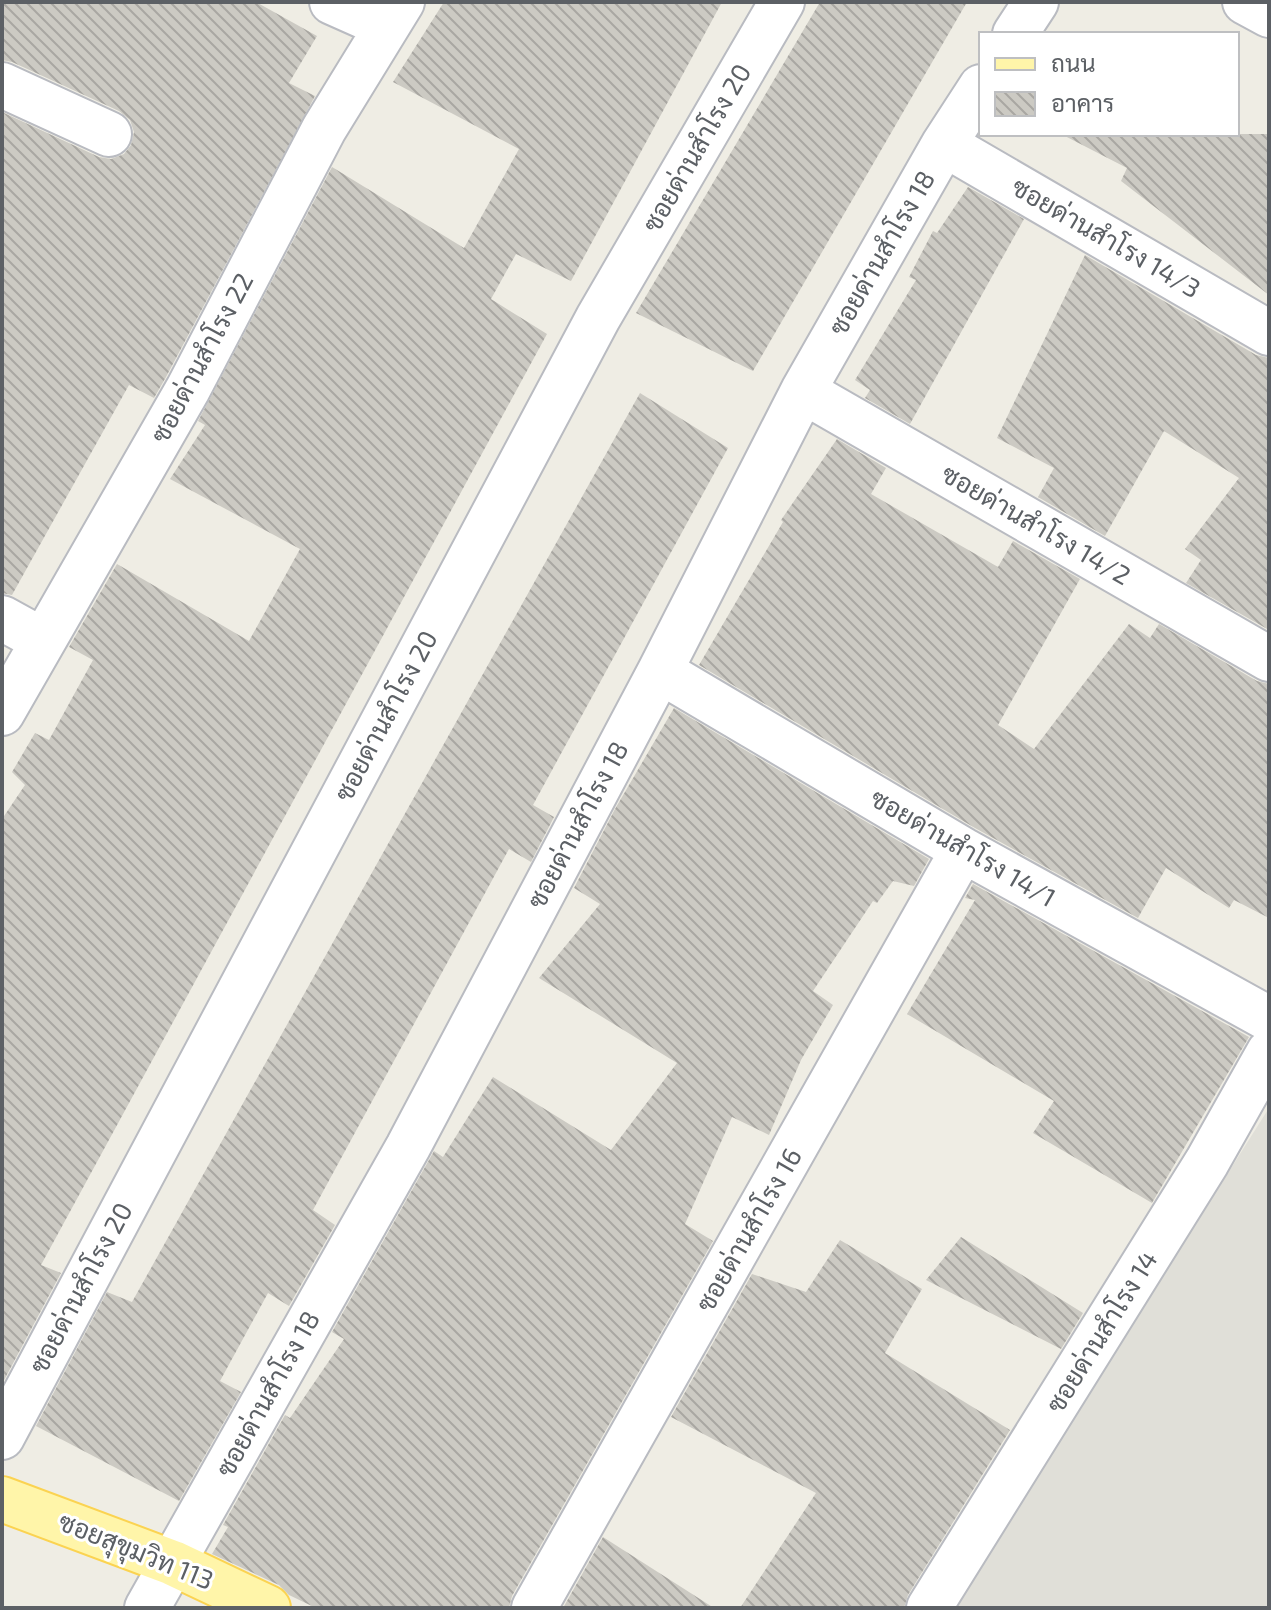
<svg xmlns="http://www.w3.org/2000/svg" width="1271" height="1610" font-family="'Exo 2',Sarabun,sans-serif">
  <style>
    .industrial { fill: #e0dfd8 }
    .building { fill: url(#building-back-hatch) }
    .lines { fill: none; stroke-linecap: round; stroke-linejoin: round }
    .minor-casing { stroke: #b9bbc1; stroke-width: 48 }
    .major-casing { stroke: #fbd351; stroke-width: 48 }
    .minor { stroke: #fff; stroke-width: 44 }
    .major { stroke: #fff5a9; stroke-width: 44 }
    .labels { text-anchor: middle; stroke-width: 6; stroke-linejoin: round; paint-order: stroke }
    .street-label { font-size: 26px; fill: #5c6065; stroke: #fff }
  </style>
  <defs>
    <pattern id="building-back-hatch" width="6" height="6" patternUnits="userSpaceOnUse" patternTransform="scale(2)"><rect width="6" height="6" fill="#cccac3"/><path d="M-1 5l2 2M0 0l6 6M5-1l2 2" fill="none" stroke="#a9a7a2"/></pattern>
  </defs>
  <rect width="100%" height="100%" fill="#efede4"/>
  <!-- industrial -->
  <path class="industrial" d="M1269 1108V1608H956L1055 1447Z"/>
  <!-- building -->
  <path class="building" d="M2 2H256L317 36 289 83 315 96 166 377 154 398 129 385 12 595 2 593V112L99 157 111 159 124 154 131 145 134 132 130 120 119 111 12 62 2 60Z
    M444 2H722L571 281 516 254 491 299 547 334 41 1265 61 1273 2 1384V819L25 785 12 772 35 733 49 740 93 660 69 647 117 564 249 641 300 549 170 479 205 425 198 421 332 167 464 248 519 149 393 82Z
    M820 2H967L753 371 636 313Z
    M1061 134H1269V295L1121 181 1127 168Z
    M968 187 1024 219 910 424 865 398 870 390 855 380 916 280 909 277 933 231 937 233Z
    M1085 255 1256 355 1269 358V630L1186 583 1201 560 1185 549 1239 478 1164 431 1105 536 1038 497 1054 468 997 438Z
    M640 393 728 448 533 805 554 817 531 862 509 849 313 1210 335 1225 289 1306 268 1293 220 1381 241 1392 179 1501 36 1426 107 1292 132 1302Z
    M837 439 886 468 871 494 998 567 1013 541 1080 579 998 725 1034 749 1129 624 1150 638 1159 624 1257 681 1269 684V918L1234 900 1229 908 1166 868 1138 918 975 828 699 665 783 522 781 520Z
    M674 708 929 859 914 886 893 881 877 903 873 901 813 991 833 1005 801 1060 769 1135 732 1117 685 1224 713 1241 512 1596 509 1608H316L289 1595 279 1585 212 1554 228 1527 223 1525 285 1415 290 1418 344 1339 332 1332 434 1151 443 1157 493 1077 611 1150 677 1063 539 978 600 904 574 888 615 809Z
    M973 884 1249 1037 1152 1203 1033 1133 1054 1101 907 1014 975 900 965 898Z
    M961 1237 1083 1313 1061 1349 926 1280Z
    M840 1240 922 1289 885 1353 1010 1430 908 1595 904 1608H740L816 1493 671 1417 752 1274 806 1292Z
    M603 1537 714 1608H563Z"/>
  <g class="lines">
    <defs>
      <path id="minor" d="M332 2 386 26
        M1245 2 1269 15
        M1015 34 1036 2
        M2 85 109 134
        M944 144 1269 333
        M803 391 1269 659
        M2 618 42 640
        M660 671 963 850 1269 1019
        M2 713 188 389 324 129 402 2
        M2 1437 598 318 782 2
        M147 1608 408 1147 660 671 803 391 944 144 981 87
        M534 1608 963 850
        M929 1608 1207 1162 1269 1052"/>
      <path id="major" d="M2 1499 173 1563 268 1608"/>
    </defs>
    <!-- minor casing -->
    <use href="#minor" class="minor-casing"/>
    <!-- major casing -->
    <use href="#major" class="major-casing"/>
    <!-- minor -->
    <use href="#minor" class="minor"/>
    <!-- major -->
    <use href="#major" class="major"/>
  </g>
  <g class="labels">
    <!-- street labels -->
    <g class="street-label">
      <text transform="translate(697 148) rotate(-60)" y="9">ซอยด่านสำโรง 20</text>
      <text transform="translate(1106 238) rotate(30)" y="9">ซอยด่านสำโรง 14/3</text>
      <text transform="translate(882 253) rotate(-60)" y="9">ซอยด่านสำโรง 18</text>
      <text transform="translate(202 358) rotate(-62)" y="9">ซอยด่านสำโรง 22</text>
      <text transform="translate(1036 525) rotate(30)" y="9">ซอยด่านสำโรง 14/2</text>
      <text transform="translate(386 716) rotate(-62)" y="9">ซอยด่านสำโรง 20</text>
      <text transform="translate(578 825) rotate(-62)" y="9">ซอยด่านสำโรง 18</text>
      <text transform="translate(963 848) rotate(30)" y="9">ซอยด่านสำโรง 14/1</text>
      <text transform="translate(749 1230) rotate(-60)" y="9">ซอยด่านสำโรง 16</text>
      <text transform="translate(81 1288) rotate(-62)" y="9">ซอยด่านสำโรง 20</text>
      <text transform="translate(1102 1332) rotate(-58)" y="9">ซอยด่านสำโรง 14</text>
      <text transform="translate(268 1394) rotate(-61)" y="9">ซอยด่านสำโรง 18</text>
      <text transform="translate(136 1551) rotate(22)" y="9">ซอยสุขุมวิท 113</text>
    </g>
  </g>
  <!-- border -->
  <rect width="1271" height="1610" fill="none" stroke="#5c6065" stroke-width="8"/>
  <!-- legend -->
  <rect x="979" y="32" width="260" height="104" fill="#ffffff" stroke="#bebfc1" stroke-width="2"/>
  <rect x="995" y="58" width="40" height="12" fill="#fff5a9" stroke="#bebfc1" stroke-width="2"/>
  <text x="1051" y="72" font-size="24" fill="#5c6065">ถนน</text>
  <rect x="995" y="92" width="40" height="24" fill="url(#building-back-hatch)" stroke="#bebfc1" stroke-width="2"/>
  <text x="1051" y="112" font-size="24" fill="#5c6065">อาคาร</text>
</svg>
